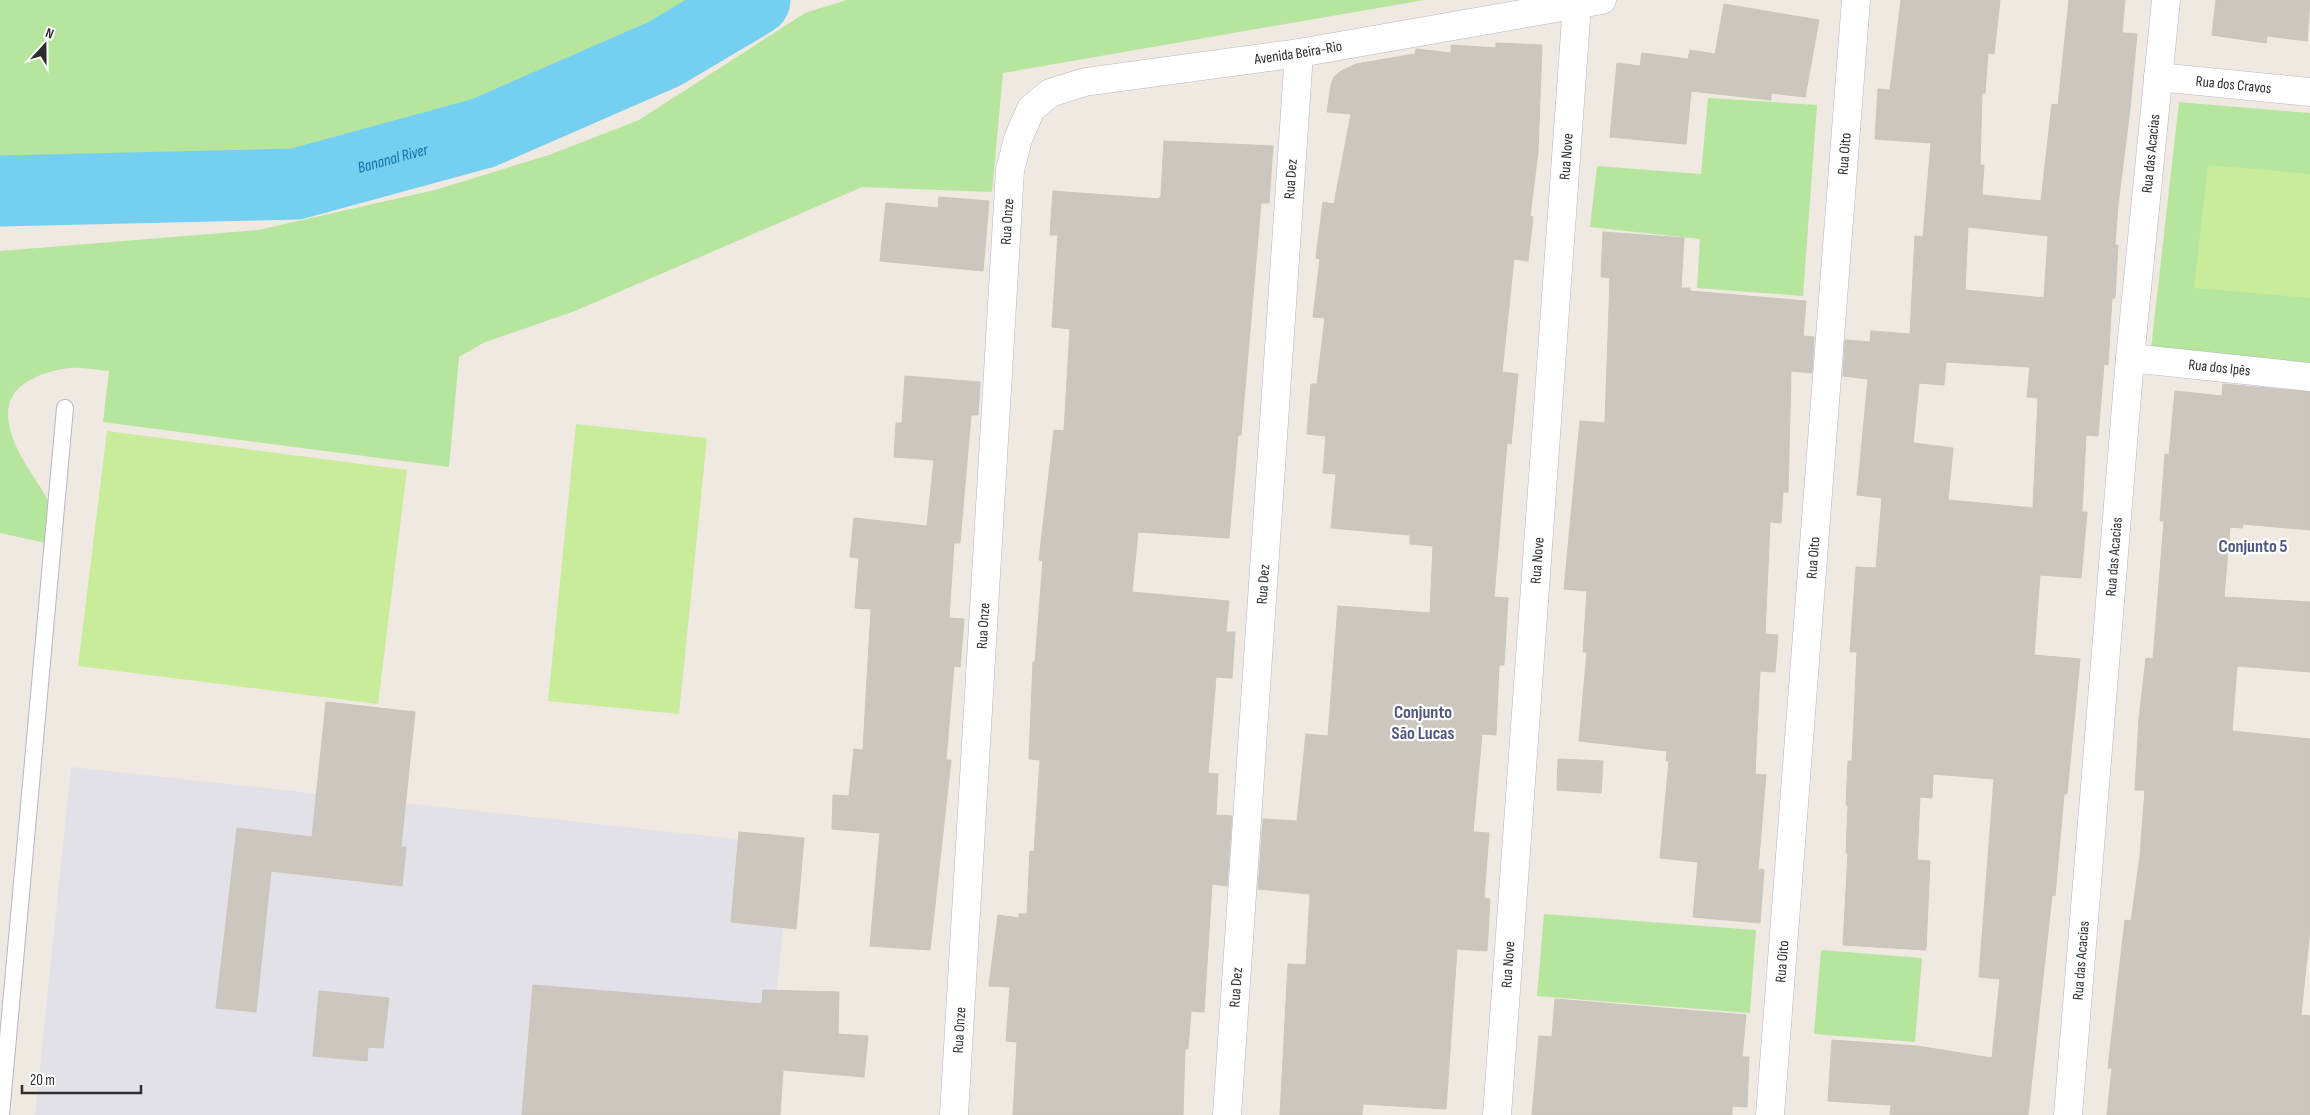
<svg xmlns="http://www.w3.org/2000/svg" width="2310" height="1115" font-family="'Sofia Sans Condensed',sans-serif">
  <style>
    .industrial { fill: #e3e1e8 }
    .green { fill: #b6e59e }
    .pitch { fill: #c9ec9a }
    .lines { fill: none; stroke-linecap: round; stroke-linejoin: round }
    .river { stroke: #75cff0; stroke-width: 71 }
    .building { fill: #cbc7bf; stroke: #cbc5ba; fill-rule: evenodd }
    .lane-casing { stroke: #b4b7c1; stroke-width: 18 }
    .street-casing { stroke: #b4b7c1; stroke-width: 29 }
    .lane { stroke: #fff; stroke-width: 16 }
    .street { stroke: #fff; stroke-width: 28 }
    .labels { text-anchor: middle; stroke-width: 4.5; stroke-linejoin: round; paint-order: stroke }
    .street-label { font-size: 15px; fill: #2e2e2e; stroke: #fff }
    .water-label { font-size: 16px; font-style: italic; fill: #0d6fa3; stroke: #fff }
    .quarter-label { font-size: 18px; font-weight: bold; fill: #4d5680; stroke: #fff }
  </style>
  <rect width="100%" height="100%" fill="#efe9e1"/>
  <!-- industrial -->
  <path class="industrial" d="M71 767 791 845 765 1115H35Z"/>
  <!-- green -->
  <path class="green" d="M0 0H705L643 31 470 102 330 152 256 165 178 172 0 168Z
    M847 0H1424L1003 73 992 192 862 187 575 311 483 343 459 357 449 467 103 422 109 371C96 370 83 367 70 368 50 370 20 379 11 399 3 417 13 442 22 458 28 469 49 498 51 508 52 518 47 533 46 543L0 533V251L258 230 435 190 549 155 639 120 805 13Z
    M1708 98 1817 105 1803 296 1697 288 1700 239 1590 227 1597 166 1701 174Z
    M2179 102 2310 113V363L2151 349Z
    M1544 914 1756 930 1750 1013 1537 996Z
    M1821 950 1922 958 1915 1042 1814 1034Z"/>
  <!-- pitch -->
  <path class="pitch" d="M2208 165 2310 174V298L2194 288Z
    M576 424 707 438 679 714 548 701Z
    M107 431 407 470 378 704 78 666Z"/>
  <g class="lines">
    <!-- river -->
    <path class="river" id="s1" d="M0 191 296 184 483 133 664 54 755 0"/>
  </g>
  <!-- building -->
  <path class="building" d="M1901 0H2000L1994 54 1988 53 1985 93H1982L1980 165H1984L1982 195 2041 201 2052 104 2058 105 2069 0H2125L2122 33 2137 34 2130 109 2118 205 2115 245H2118L2115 298H2112L2108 365 2104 364 2098 436 2086 435 2082 512H2087L2081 578 2040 575 2034 655 2080 659 2067 794H2064L2055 896 2052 895 2028 1115H1890L1891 1105 1828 1101 1832 1040 1917 1046 1992 1058 2000 979 1979 977 1994 779 1933 774 1932 798 1920 797 1917 860 1930 861 1926 950 1843 945 1848 853H1846L1848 806 1846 805 1848 761H1852L1857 652H1850L1856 567 1876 568 1882 498 1857 495 1868 379 1843 376 1845 340 1870 342 1871 331 1910 334 1915 236 1923 237 1931 143 1875 139 1878 89 1890 90ZM1968 227 2048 236 2044 298 1965 290ZM1946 362 2030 367 2027 397 2038 398 2033 508 1948 500 1953 448 1913 443 1919 383 1944 385Z
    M2216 0H2310L2307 41 2267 36 2266 43 2212 35Z
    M1724 4 1819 20 1805 97 1771 93V100L1691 91 1686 144 1610 137 1617 63 1640 66 1642 53 1688 59 1690 50 1715 54Z
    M1496 43 1542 45 1538 152 1530 216 1533 217 1528 261 1514 259 1502 372 1518 374 1511 444 1507 443 1494 597 1508 598 1504 665H1499L1496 735 1482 734 1473 832 1489 833 1484 898 1490 899 1487 951 1457 949 1446 1109 1363 1104 1362 1115H1280L1288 964 1306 965 1310 894 1258 889 1263 819 1297 821 1306 734 1328 736 1338 606 1430 613 1433 546 1410 544V535L1331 528 1336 474 1323 473 1326 436 1307 434 1311 384H1317L1325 318 1313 317 1320 259 1316 258 1323 202 1334 204 1351 114 1327 112 1331 85 1334 77 1341 71 1356 64 1415 54 1416 49 1451 53V45L1496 48Z
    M1164 141 1273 146 1269 203H1261L1241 435H1238L1229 538 1138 532 1132 592 1229 601 1226 632H1235L1232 678 1216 677 1208 773 1218 774 1216 815 1232 816 1227 886 1212 884 1204 1012 1191 1011 1188 1049H1185L1183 1115H1013L1017 1042 1006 1041 1010 987 989 986 998 915 1019 918V914H1027L1030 851 1034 852 1040 760 1029 759 1033 662H1035L1043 561 1039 560 1054 430 1064 431 1070 329 1052 327 1058 235H1050L1053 191 1159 199 1161 195Z
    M939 197 989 201 983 271 880 261 886 203 938 208Z
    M1603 232 1684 238 1681 288H1690V291L1806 301 1803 336 1814 337 1812 373 1791 371 1788 492H1783L1781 523 1770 522 1765 634 1778 635 1775 672 1760 671 1755 774 1766 775 1758 869 1764 870 1760 923 1693 917 1698 862 1660 858 1669 761H1666L1667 751 1579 741 1587 652H1583L1587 591 1564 589 1580 421 1605 423 1610 278 1601 277Z
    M905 376 980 382 978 415H971L960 543H954L949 618 964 619 960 667 954 666 946 760H951L930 950 870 946 880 833 832 829 833 795 849 796 854 749 863 750 871 609 855 608 859 558 850 557 854 518 927 526 934 460 894 457 896 423H902Z
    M2223 384 2310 392V530L2243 524 2242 528 2230 527 2224 597 2310 602V672L2237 666 2232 731 2310 739V929L2301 1015 2310 1016V1115H2107L2112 1068H2108L2125 920 2131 921 2140 856 2145 790H2135L2139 719 2146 658 2153 659 2164 521H2160L2165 454 2169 455 2175 391 2222 396Z
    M326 702 415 712 401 847H406L402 886 271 871 256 1012 216 1008 237 828 312 837Z
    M1558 759 1603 761 1601 793 1557 790Z
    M739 832 804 838 796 929 731 922Z
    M533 985 762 1004 763 990 839 992 838 1034 868 1036 864 1077 783 1070 780 1115H522Z
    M319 991 389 998 383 1048 368 1047 367 1061 313 1056Z
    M1555 999 1746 1015 1742 1057H1749L1747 1107 1732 1106V1115H1532L1539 1036 1552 1037Z"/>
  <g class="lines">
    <defs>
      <path id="lane" d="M1 1115 65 408"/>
      <g id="street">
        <path id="s2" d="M2158 77 2310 92"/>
        <path id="s3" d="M2130 358 2310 377"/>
        <path id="s4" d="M954 1115 1010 170 1018 139 1031 109 1050 93 1085 82 1299 53 1602 0"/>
        <path id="s5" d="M1227 1115 1299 53"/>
        <path id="s6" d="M1497 1115 1577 5"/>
        <path id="s7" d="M1770 1115 1856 0"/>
        <path id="s8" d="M2068 1115 2130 358 2166 0"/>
      </g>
    </defs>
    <!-- lane casing -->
    <use href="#lane" class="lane-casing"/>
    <!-- street casing -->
    <use href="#street" class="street-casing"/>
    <!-- lane -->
    <use href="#lane" class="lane"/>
    <!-- street -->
    <use href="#street" class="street"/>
  </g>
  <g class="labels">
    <!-- street labels -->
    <g class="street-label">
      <text dy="5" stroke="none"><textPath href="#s4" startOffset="1288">Avenida Beira-Rio</textPath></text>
      <text dy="5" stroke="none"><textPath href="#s2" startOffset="76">Rua dos Cravos</textPath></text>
      <text dy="5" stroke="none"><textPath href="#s7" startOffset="964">Rua Oito</textPath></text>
      <text dy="5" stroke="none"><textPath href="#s8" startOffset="965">Rua das Acacias</textPath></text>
      <text dy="5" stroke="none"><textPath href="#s6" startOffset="961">Rua Nove</textPath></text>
      <text dy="5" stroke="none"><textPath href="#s5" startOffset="938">Rua Dez</textPath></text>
      <text dy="5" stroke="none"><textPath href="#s4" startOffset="895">Rua Onze</textPath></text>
      <text dy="5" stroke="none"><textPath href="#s3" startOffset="90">Rua dos Ipês</textPath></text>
      <text dy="5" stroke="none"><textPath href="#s8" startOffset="560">Rua das Acacias</textPath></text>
      <text dy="5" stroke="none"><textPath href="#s7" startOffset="559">Rua Oito</textPath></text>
      <text dy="5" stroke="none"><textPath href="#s6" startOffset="556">Rua Nove</textPath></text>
      <text dy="5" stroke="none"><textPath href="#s5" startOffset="532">Rua Dez</textPath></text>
      <text dy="5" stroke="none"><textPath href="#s4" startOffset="490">Rua Onze</textPath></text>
      <text dy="5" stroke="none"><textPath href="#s7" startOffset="154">Rua Oito</textPath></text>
      <text dy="5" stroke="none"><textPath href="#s8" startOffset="155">Rua das Acacias</textPath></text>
      <text dy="5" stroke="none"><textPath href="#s6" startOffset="151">Rua Nove</textPath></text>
      <text dy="5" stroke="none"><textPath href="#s5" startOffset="128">Rua Dez</textPath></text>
      <text dy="5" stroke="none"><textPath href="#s4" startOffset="85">Rua Onze</textPath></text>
    </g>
    <!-- water labels -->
    <g class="water-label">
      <text dy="6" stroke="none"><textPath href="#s1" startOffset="396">Bananal River</textPath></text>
    </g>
    <!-- quarter labels -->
    <g class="quarter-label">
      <text x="2253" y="552">Conjunto 5</text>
      <text x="1423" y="718">Conjunto<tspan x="1423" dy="21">São Lucas</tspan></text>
    </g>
  </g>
  <!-- north arrow -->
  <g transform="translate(45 45) rotate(21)" stroke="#ffffff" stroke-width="4" paint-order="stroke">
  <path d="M0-4L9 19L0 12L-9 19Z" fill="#2e2e2e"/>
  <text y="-8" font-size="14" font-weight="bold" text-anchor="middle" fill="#2e2e2e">N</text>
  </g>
  <!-- scale -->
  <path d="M22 1085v8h119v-8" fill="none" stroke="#2e2e2e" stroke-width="2.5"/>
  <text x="30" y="1085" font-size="15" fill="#2e2e2e" stroke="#ffffff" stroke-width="4" paint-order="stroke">20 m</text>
</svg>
